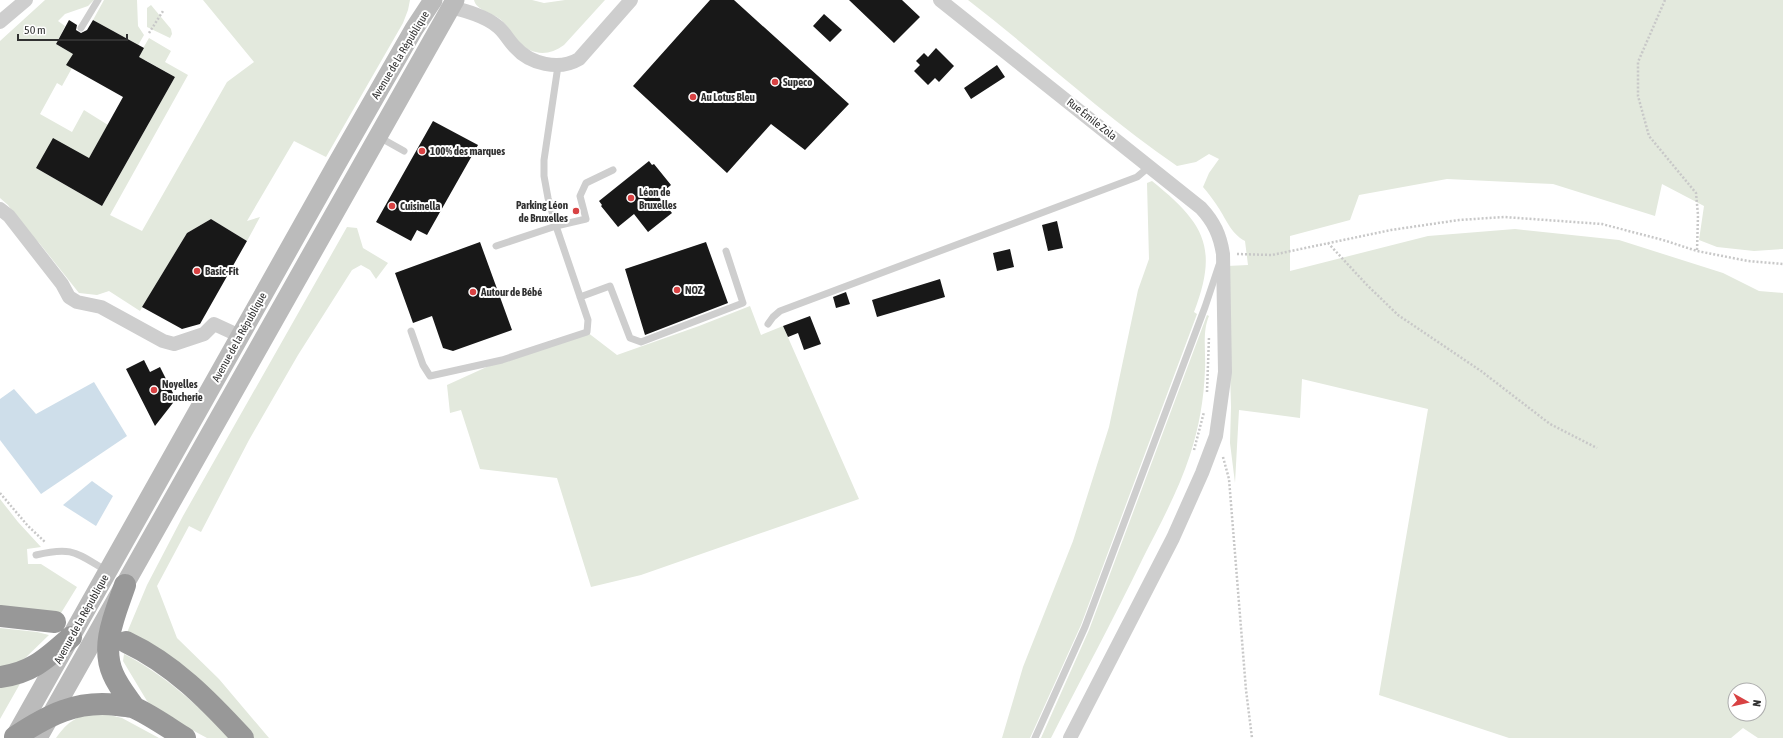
<svg xmlns="http://www.w3.org/2000/svg" width="1783" height="738" font-family="'Asap Condensed',sans-serif">
  <style>
    .green { fill: #e3e9dd; fill-rule: evenodd }
    .water { fill: #cedeea }
    .building { fill: #181818 }
    .lines { fill: none; stroke-linecap: round; stroke-linejoin: round }
    .path { stroke: #c8c8c8; stroke-width: 2.5; stroke-dasharray: 2 2; stroke-linecap: butt }
    .service { stroke: #cecece; stroke-width: 7 }
    .minor { stroke: #cecece; stroke-width: 14 }
    .secondary { stroke: #bbb; stroke-width: 19 }
    .motorway { stroke: #989898; stroke-width: 22 }
    .poi-dot { fill: #d84243; stroke: #fff; stroke-width: 1.5 }
    .labels { text-anchor: middle; stroke-width: 4; stroke-linejoin: round; paint-order: stroke }
    .street-label { font-size: 11px; fill: #313131; stroke: #fff }
    .poi-label { font-size: 11px; font-weight: bold; fill: #313131; stroke: #fff; text-anchor: start }
  </style>
  <rect width="100%" height="100%" fill="#fff"/>
  <!-- green -->
  <path class="green" d="M45 0H94L88 6 65 14 58 21 65 26 56 44 73 54 67 65 72 68 62 86 57 83 40 114 72 132 84 110 108 125 89 158 36 168 102 206 175 77 145 60 134 64 149 38 171 51 165 62 188 75 110 215 142 231 227 82 254 62 203 0H410L408 10 403 23 326 157 294 141 247 221 260 217 247 241 211 219 187 233 140 311 109 291 97 295 79 293 40 244 25 229 8 205 0 198V41Z
    M104 0H137L138 26 144 35 129 61 126 59 135 43 93 20Z
    M474 0H532L544 3 565 0H605L564 45C548 57 531 55 517 41 511 34 508 25 500 19 492 13 476 10 474 0Z
    M968 0H1783V249L1754 251 1717 247 1699 240 1704 206 1662 184 1655 216 1553 184 1447 179 1359 195 1350 220 1290 236V271L1428 236 1515 229 1619 240 1723 273 1759 291 1783 293V738H1758L1743 728 1731 738H1509L1379 695 1428 409 1302 379 1300 418 1239 410 1235 483 1230 443 1231 407 1227 266 1248 265 1245 241C1230 233 1226 218 1216 204 1212 198 1208 193 1203 187L1209 173 1219 159 1209 154 1196 162 1177 166C1104 116 1038 54 968 0ZM1735 690H1759V714H1735Z
    M151 5 171 29 172 34 170 38 147 27V8Z
    M1152 181C1204 223 1219 247 1194 312L1197 314 1081 625 1030 738H1002L1023 667 1073 541 1109 427 1138 290 1149 259 1147 183Z
    M347 227 357 228 363 248 388 263 376 279 370 270 361 265 352 270 298 355 249 440 201 532 189 526 157 586 177 638 219 679 269 738H252L126 635 147 585 183 516Z
    M750 306 761 335 783 326 859 499 641 575 591 587 557 478 480 469 461 410 450 413 447 385 502 360 587 332 617 355 699 326Z
    M1207 315 1209 316C1202 332 1206 351 1205 369 1204 399 1199 427 1190 455 1178 492 1159 526 1142 560 1113 620 1081 679 1051 738H1041L1089 630Z
    M0 499 18 522 41 547 27 549 28 564H41L77 587 61 613 0 606Z
    M0 628 37 632 49 635 18 665 0 669Z
    M124 654C165 675 198 706 231 738H207L157 711 147 701 123 661Z
    M21 682 0 719V683Z
    M97 712 122 718 159 738H56C68 721 77 716 97 712Z"/>
  <!-- water -->
  <path class="water" d="M94 382 127 436 41 494 0 440V399L14 389 36 414Z
    M92 481 113 496 96 526 63 505Z"/>
  <!-- building -->
  <path class="building" d="M710 0H734L849 104 805 150 771 124 727 173 633 86Z
    M849 0H902L920 17 894 43Z
    M824 14 842 30 830 42 813 26Z
    M69 20 77 25 76 30 81 33 87 30 93 20 144 48 139 57 175 77 102 206 36 168 53 138 89 158 123 97 66 65 73 54 56 44Z
    M936 48 954 66 939 82 935 78 928 85 914 71 920 65 916 61 924 53 928 57Z
    M997 65 1005 77 971 99 964 88Z
    M433 121 478 145 427 235 417 230 411 241 376 222Z
    M649 161 652 165 654 164 671 185 658 196 672 213 648 232 634 214 618 227 601 206 602 205 599 201Z
    M211 219 247 241 200 324 182 329 142 307 187 233Z
    M1057 221 1063 248 1048 251 1042 225Z
    M480 242 512 330 453 351 443 348 432 316 413 323 395 273Z
    M706 242 728 303 645 335 625 269Z
    M1010 249 1014 267 997 271 993 253Z
    M940 279 945 297 877 317 872 300Z
    M846 292 850 304 836 308 833 297Z
    M810 316 821 344 804 350 798 333 788 337 783 326Z
    M144 360 150 372 160 367 176 399 155 426 126 369Z"/>
  <g class="lines">
    <!-- path -->
    <path class="path" d="M1665 0 1638 62V96L1649 136 1696 193 1698 215 1697 251
      M149 33 163 11
      M1328 243 1367 285 1398 315 1481 371 1550 424 1597 448
      M1237 254 1272 255 1391 230 1459 220 1504 217 1602 224 1663 240 1697 251 1748 261 1783 264
      M1207 392 1209 337
      M1194 450 1204 412
      M1223 457 1229 479 1246 690 1252 738
      M0 493 28 526 45 542"/>
    <!-- service -->
    <path class="service" d="M81 28 98 0
      M379 137 404 151
      M496 246 556 226 586 219 580 196 586 183 613 170
      M580 297 610 286 630 338 641 342 743 303 726 251
      M768 324 773 317 780 311 1137 177 1150 166
      M411 331 423 365 430 376 502 360 587 332 588 320 556 226 548 198 544 176V160L558 66
      M36 555C73 546 76 553 107 571
      M1035 738 1085 627 1205 307 1219 265"/>
    <!-- minor -->
    <path class="minor" d="M940 0 1201 208C1214 222 1220 235 1223 254L1225 372 1216 436 1202 473 1173 538 1070 738
      M451 7C466 11 485 16 497 26 504 31 508 40 515 47 530 64 559 71 579 59L631 0
      M0 22 26 0
      M0 209 9 216 62 284 69 297 77 302 101 307 163 341 174 344 204 334 214 324 240 336"/>
    <!-- secondary -->
    <path class="secondary" d="M14 738 335 167 414 29 433 0
      M38 738 455 0"/>
    <!-- motorway -->
    <path class="motorway" d="M125 585C116 612 100 645 113 674 118 686 127 697 134 707
      M0 616 55 622
      M126 642C173 664 208 700 243 738
      M0 677C32 673 47 658 71 637
      M15 737C48 715 77 700 117 705 123 706 130 706 135 708 152 716 169 728 185 738"/>
  </g>
  <!-- markers -->
  <g class="poi-dot">
    <circle cx="775" cy="82" r="4"/>
    <circle cx="693" cy="97" r="4"/>
    <circle cx="422" cy="151" r="4"/>
    <circle cx="631" cy="198" r="4"/>
    <circle cx="392" cy="206" r="4"/>
    <circle cx="576" cy="211" r="4"/>
    <circle cx="197" cy="271" r="4"/>
    <circle cx="677" cy="290" r="4"/>
    <circle cx="473" cy="292" r="4"/>
    <circle cx="154" cy="390" r="4"/>
  </g>
  <g class="labels">
    <!-- street labels -->
    <g class="street-label">
      <text transform="translate(400 55) rotate(-59)" y="4">Avenue de la République</text>
      <text transform="translate(1092 119) rotate(38)" y="4">Rue Émile Zola</text>
      <text transform="translate(239 337) rotate(-61)" y="4">Avenue de la République</text>
      <text transform="translate(81 619) rotate(-61)" y="4">Avenue de la République</text>
    </g>
    <!-- poi labels -->
    <g class="poi-label">
      <text x="783" y="86">Supeco</text>
      <text x="701" y="101">Au Lotus Bleu</text>
      <text x="430" y="155">100% des marques</text>
      <text x="639" y="196">Léon de<tspan x="639" dy="13">Bruxelles</tspan></text>
      <text x="568" y="209" text-anchor="end">Parking Léon<tspan x="568" dy="13">de Bruxelles</tspan></text>
      <text x="400" y="210">Cuisinella</text>
      <text x="205" y="275">Basic-Fit</text>
      <text x="685" y="294">NOZ</text>
      <text x="481" y="296">Autour de Bébé</text>
      <text x="162" y="388">Noyelles<tspan x="162" dy="13">Boucherie</tspan></text>
    </g>
  </g>
  <!-- north arrow -->
  <g transform="translate(1747 702) rotate(98)"><circle r="19" fill="#ffffff" stroke="#adadad"/>
  <path d="M0-3L7 15L0 10L-7 15Z" fill="#d84243"/>
  <text y="-6" font-size="11" font-weight="bold" text-anchor="middle" fill="#313131">N</text>
  </g>
  <!-- scale -->
  <path d="M18 34v6h109v-6" fill="none" stroke="#313131" stroke-width="2"/>
  <text x="24" y="34" font-size="12" fill="#313131" stroke="#ffffff" stroke-width="3" paint-order="stroke">50 m</text>
</svg>
